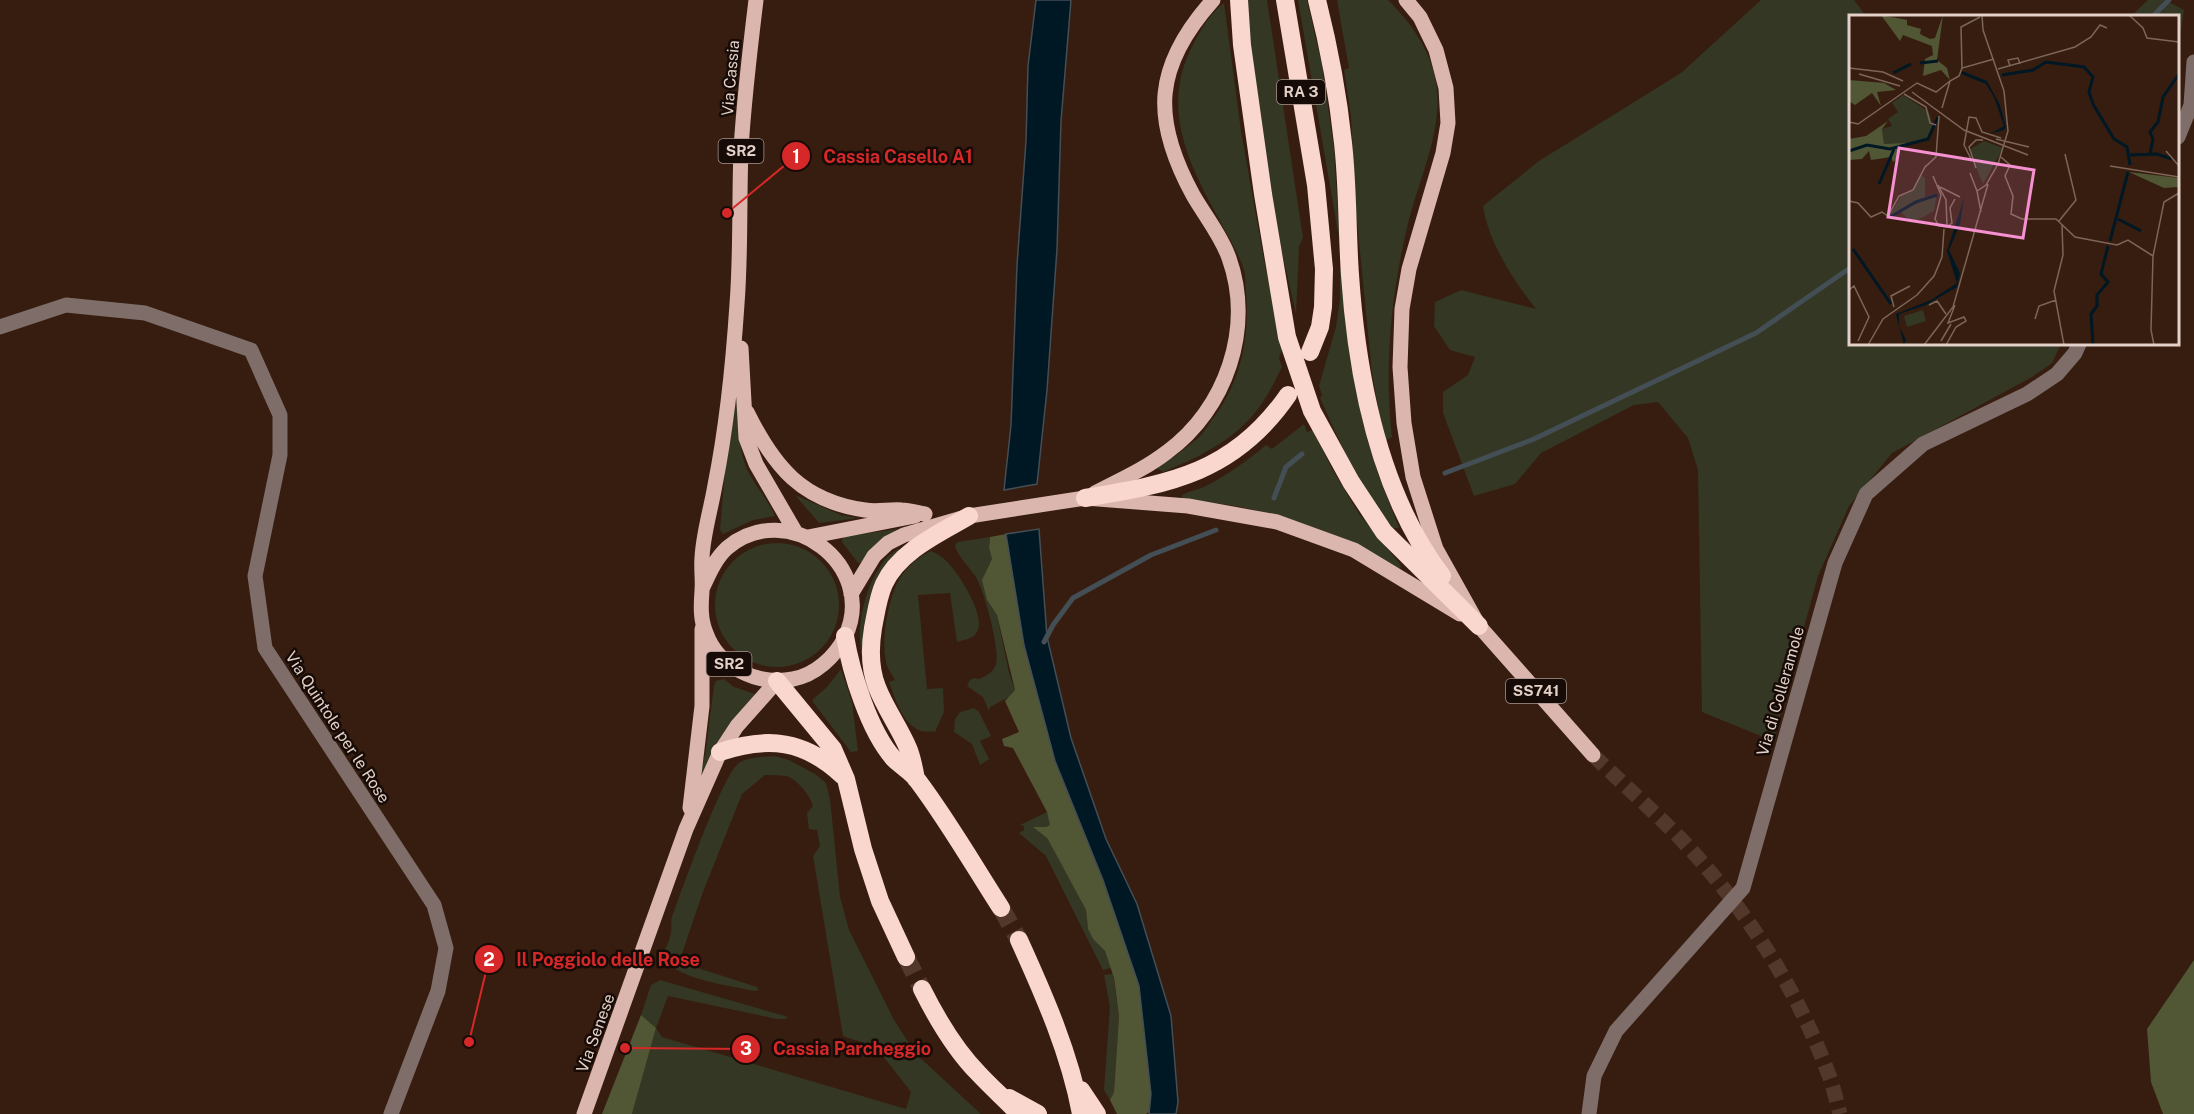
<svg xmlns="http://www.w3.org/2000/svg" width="2194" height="1114" font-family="'Public Sans',sans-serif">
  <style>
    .green { fill: #343723 }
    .forest { fill: #515634 }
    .water { fill: #001724; stroke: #444e55; stroke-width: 1.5 }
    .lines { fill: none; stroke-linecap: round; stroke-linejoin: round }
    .stream { stroke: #444e55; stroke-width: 5 }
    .major-tunnel { stroke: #51382b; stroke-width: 15; stroke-dasharray: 15 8; stroke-linecap: butt }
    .highway-tunnel { stroke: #51382b; stroke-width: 18; stroke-dasharray: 18 9; stroke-linecap: butt }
    .minor { stroke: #7f6d69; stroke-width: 15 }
    .major { stroke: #dbb6ae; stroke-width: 15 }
    .highway { stroke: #f9d6ce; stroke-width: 18 }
    .labels { text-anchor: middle; stroke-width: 5; stroke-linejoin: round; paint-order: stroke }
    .shield { fill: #160b06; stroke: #a6958e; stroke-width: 1.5 }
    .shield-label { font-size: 15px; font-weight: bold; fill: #e3d0c8 }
    .street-label { font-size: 16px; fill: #e3d0c8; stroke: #160b06 }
    .inset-river { fill: none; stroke: #001724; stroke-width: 3 }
    .inset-road { fill: none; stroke: #7c6559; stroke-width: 1.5 }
    .view { fill: #f690d0; fill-opacity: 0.15; stroke: #f690d0; stroke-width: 3 }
    .inset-edge { fill: none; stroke: #e3d0c8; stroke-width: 3 }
    .leader { fill: none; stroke: #d62828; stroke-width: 2 }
    .callout-dot { fill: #d62828; stroke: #160b06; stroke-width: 2 }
    .mark-label { font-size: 18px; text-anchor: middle; font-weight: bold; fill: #fff }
    .callout-label { font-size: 18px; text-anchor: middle; font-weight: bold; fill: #d62828; stroke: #160b06; stroke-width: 5; stroke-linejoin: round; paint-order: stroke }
  </style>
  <rect width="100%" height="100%" fill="#371d0f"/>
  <!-- green -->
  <path class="green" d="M1246 0H1267L1303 238 1299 246 1296 314 1276 226 1261 144Z
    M1298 0H1307L1322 65 1334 149 1340 244Z
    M1337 0H1388C1411 23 1430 49 1436 82 1444 130 1419 178 1408 224 1391 293 1384 367 1392 437L1386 440 1383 435 1372 373 1356 211 1351 116 1344 70 1349 68Z
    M1761 0H1854L1866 16H1850V344H2061L2052 363 2032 377 1892 453 1849 506 1818 576 1773 741 1702 712 1698 470 1688 438 1658 402 1634 405 1541 453 1515 484 1474 496 1443 413V392L1468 375 1475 357 1450 350 1434 326 1435 302 1461 290 1536 309C1514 282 1488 241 1483 206L1539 161 1681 73Z
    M2148 0H2165L2184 10 2178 50V16H2131Z
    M1224 3 1241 131 1264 260 1283 347 1279 358 1282 367C1276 378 1271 390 1264 400 1242 436 1201 457 1163 472L1157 468C1170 459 1185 449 1197 439 1203 434 1207 427 1211 421 1240 384 1250 339 1246 293 1245 286 1246 277 1244 270 1239 253 1228 237 1220 221 1191 168 1161 112 1190 51 1198 34 1209 14 1224 3Z
    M1340 267H1342L1350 347 1363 424 1378 474 1399 528H1393C1361 491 1340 443 1320 398L1322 395 1319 386 1336 327 1340 299Z
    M736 339C737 373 734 433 745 464 753 485 767 497 775 516L753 520 723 534 720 530Z
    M1304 424 1307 432 1313 430 1331 467 1359 514 1400 564 1401 567 1398 569C1327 528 1265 505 1182 500V495C1189 491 1197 490 1204 487 1227 475 1247 461 1266 445L1272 449Z
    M795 495 841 515 858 518 819 523Z
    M898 529 859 564 842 542V539L846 536Z
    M990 537 989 548 992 559 987 600 997 615 1009 673 1015 690 1009 697 990 707 989 711 983 697 967 686 970 680 974 678 979 679C986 676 994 672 996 664 1000 649 985 595 978 581 972 569 959 559 955 546L957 542Z
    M715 605a62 62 0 1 1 124 0a62 62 0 1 1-124 0Z
    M898 549 900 550 863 660C854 631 865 584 884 561 887 556 893 553 898 549Z
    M931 551C935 553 940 555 943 558 956 568 987 616 977 632 974 639 963 640 957 642L950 593 918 595 927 689 943 688 944 712 935 732C931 731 925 732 921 731 902 724 895 698 889 682L895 680C893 676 890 672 888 668 879 647 888 597 900 578 908 566 918 557 931 551Z
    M841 669 852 702 858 751 851 752 813 702V699L827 687Z
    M724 679 734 687 758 695 695 792 705 755 714 686 716 681Z
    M974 708 979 712 991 736 980 741 989 759 980 765 972 744 954 732 955 719 960 712Z
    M775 756 789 760 815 774 826 783 830 799 840 897 849 930 894 1020 916 1054 981 1114H632L656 1028 641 1015 651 985 660 980 788 1017 785 1019H777L668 996 656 1028 662 1037 906 1109 911 1092 876 1047 843 1036 813 856 820 846 817 830 809 829 807 813 813 806C810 795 797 779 786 776 779 775 771 775 765 775L742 794 703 892 679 962 757 987 759 990 754 991C728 985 674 980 661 954 669 947 673 930 671 920 680 895 723 773 739 763 748 757 765 757 775 756Z
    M1047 812 1051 825 1046 827H1034L1047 838 1057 855 1086 910 1088 929 1093 939 1105 951 1111 968 1103 970 1046 856 1019 833 1024 830V826L1020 825Z
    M1113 974 1119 1016 1114 1092 1110 1100 1104 1090 1110 1007 1104 975Z"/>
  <!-- forest -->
  <path class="forest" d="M1006 534 1024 645 1055 761 1103 881 1139 986 1151 1094 1149 1112 1146 1114H1117L1110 1100 1114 1092 1119 1016 1114 978 1105 951 1093 939 1088 929 1086 910 1057 856 1047 838 1033 827H1046L1050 825 1047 812 1013 748 1004 746 1002 739 1019 732 1005 701 1015 690 997 615 987 600 982 580 992 559 989 548 990 537Z
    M2194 960V1114H2163L2151 1082 2147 1029Z
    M641 1015 656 1028 632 1114H602Z"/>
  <!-- water -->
  <path class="water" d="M1036 0H1071L1061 121 1057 249 1047 390 1037 484 1004 490 1011 425 1017 265 1026 141 1028 66Z
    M1039 529 1047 637 1071 738 1106 839 1137 904 1171 1016 1178 1102 1176 1114H1149L1151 1094 1139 986 1103 880 1055 761 1024 645 1006 534Z"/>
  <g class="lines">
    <!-- stream -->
    <path class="stream" d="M2153 16 2169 0
      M1445 473 1534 439 1756 333 1850 268
      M1274 498 1286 467 1302 454
      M1044 642 1053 625 1073 598 1151 555 1216 530"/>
    <!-- major-tunnel -->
    <path class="major-tunnel" d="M1593 755C1622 783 1651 809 1679 837 1742 903 1795 985 1827 1070 1833 1084 1836 1100 1840 1114"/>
    <!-- highway-tunnel -->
    <path class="highway-tunnel" d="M1001 908 1019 940
      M906 957 922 989"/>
    <!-- minor -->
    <path class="minor" d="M2178 137 2191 105 2194 62
      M0 327 66 305 145 313 251 350 280 415V455L255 576 265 648 434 905 446 948 438 991 391 1114
      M1589 1114 1594 1076 1616 1031 1743 888 1835 563 1866 494 1923 444 2027 394 2057 374 2075 353 2079 344"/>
    <!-- major -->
    <path class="major" d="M1406 0 1420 17 1436 50 1446 88 1448 123 1443 153 1409 269 1402 309 1400 367 1404 423 1413 477 1436 549 1479 626 1593 755
      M741 348 746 438 756 464 796 533
      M747 412C774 467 802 501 865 510 877 512 890 509 902 510 910 510 918 513 925 514
      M1095 493C1120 480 1145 469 1167 452 1226 409 1254 328 1229 258 1221 235 1205 216 1193 195 1151 118 1154 66 1213 0
      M808 537 915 516
      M702 589C709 574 715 559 727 548 787 497 879 565 845 637 835 657 815 675 793 679 758 686 718 667 706 633 700 619 701 605 702 591 703 580 701 569 702 558 703 534 711 509 715 485 727 425 733 365 737 304 741 253 739 201 741 149 744 99 750 49 756 0
      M851 594 874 556 888 543 904 535 969 516 1085 498 1188 506 1277 522 1354 550 1460 614
      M690 808 702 706V629
      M584 1114 686 829 720 752 737 726 777 681"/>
    <!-- highway -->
    <path class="highway" d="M1239 0 1242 45 1263 194 1287 337 1312 411 1351 482 1384 532 1479 626
      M1285 0 1316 185 1324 269 1323 307 1320 327 1310 352
      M1317 0C1329 47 1338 95 1343 143 1348 187 1347 232 1350 275 1357 378 1379 493 1442 576
      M1085 498C1171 484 1235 472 1288 395
      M845 636C851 672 869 731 894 759 902 767 912 772 918 781 948 821 974 866 1001 908
      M777 681 833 749 846 779 863 849 880 901 906 957
      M720 752C768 736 805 740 843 776
      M916 779C914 768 912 757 908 748 899 727 885 708 877 687 870 669 870 646 873 628 876 613 878 597 884 584 899 551 940 533 969 516
      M1019 940C1044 995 1070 1054 1081 1114
      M922 989C937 1019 955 1050 979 1074 992 1088 1006 1100 1019 1114
      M1081 1090 1097 1114
      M1009 1098 1038 1114"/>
  </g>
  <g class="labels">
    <!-- shield labels -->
    <g class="shield">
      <rect x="1277" y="80" width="48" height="24" rx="4.5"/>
      <rect x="718.5" y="139" width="45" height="24" rx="4.5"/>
      <rect x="706.5" y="652" width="45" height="24" rx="4.5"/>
      <rect x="1506" y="679" width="60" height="24" rx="4.5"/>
    </g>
    <g class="shield-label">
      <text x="1301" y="97">RA 3</text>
      <text x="741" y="156">SR2</text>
      <text x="729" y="669">SR2</text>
      <text x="1536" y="696">SS741</text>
    </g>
    <!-- street labels -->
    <g class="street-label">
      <text transform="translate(730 78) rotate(-85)" y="6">Via Cassia</text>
      <text transform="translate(1780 691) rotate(-74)" y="6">Via di Colleramole</text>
      <text transform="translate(338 727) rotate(57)" y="6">Via Quintole per le Rose</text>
      <text transform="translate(595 1033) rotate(-70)" y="6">Via Senese</text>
    </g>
  </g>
  <!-- overview -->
  <g transform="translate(1849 15)">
    <rect width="330" height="330" fill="#371d0f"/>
    <path d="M54 80 80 97 84 111 81 122 58 129H35L33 114 43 111 39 104 49 97 43 88ZM135 126 154 133 134 169 120 135ZM72 160 76 163V182L88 178 85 196 63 208 51 196 40 201 52 181 62 177ZM74 295 77 306 58 312 55 301Z" fill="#343723"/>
    <path d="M32 0 58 5V10L72 14 71 19 81 24 86 23 94 0 88 45 98 53 101 65 92 55 74 61 76 44 84 40 83 31 54 20 51 26ZM0 65 35 68 47 75 28 77 32 91 23 78 6 90 0 86ZM39 106 33 114 35 129 58 128 52 132 49 143 44 147 42 142 22 145 20 136 13 144 0 145V124L17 121ZM280 157 330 163V172L315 173Z" fill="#515634"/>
    <path d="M113 56 138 66 151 90 157 112 155 115 141 119 155 111 145 82 137 69 112 59ZM115 183 111 209 100 235 111 258 108 272 77 290 50 299V311L57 325 55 330 47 299 82 285 108 268 98 236Z" fill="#001724"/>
    <path class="inset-river" d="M71 48 89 46M44 58 62 49M153 60 184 55 197 47 235 52 244 62 240 77 244 89 265 124 278 132 281 150M0 136 18 130 41 134 79 124 89 102M301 139 304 124 301 117 309 107 314 82 330 59M281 140 308 139 323 144M30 169 45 134M41 202 67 187 88 180M269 204 292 216M261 226 279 157M4 234 42 289M244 330 242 299 248 291V280L259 267 252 259 259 231"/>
    <path class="inset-road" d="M280 0 294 13 298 23 330 27M161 51 159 45 169 43 171 49M0 53 34 57 54 66M113 53 112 12 131 2M149 54 226 32 242 22 251 10 258 13M10 59 51 71M63 77 115 115 179 140M55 79 77 92 81 108 87 110M93 93 101 66 110 61 113 53 145 44M0 107 9 109 68 68 87 77 101 66M147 124 180 132M317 136 330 151M152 142 161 150 156 161 164 181 162 199 173 204H207L226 222 268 230 279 225 304 241M123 146 115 130 120 102 127 103 133 117 152 123M261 151 330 162M127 153 120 132 127 125H134M121 158 128 176M84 161 92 180 86 204 90 211 98 212 103 208 101 193 106 184M89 170 97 185 98 211M91 172 111 182M0 186 9 188 22 202 33 197 39 201 50 181 64 175 76 152 87 142 90 101M132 197 128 176 137 170 149 149 159 116 155 76 134 15 133 0M210 206 227 185 216 139M213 210 214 240 205 276 215 330M0 275 5 271 20 302 9 326M80 290 88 286 97 299M45 292 42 281 61 271M186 304 190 291 207 285M92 326 102 309M19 330 34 304 68 280 85 261 93 242 95 214M75 330 104 292 139 169M97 330 107 312 117 306 115 302 99 308 106 290M305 330 302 315 304 241 315 187 330 178"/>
    <path class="view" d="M50 133 185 155 174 223 39 202Z"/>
    <rect width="330" height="330" class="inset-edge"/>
  </g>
  <!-- callouts -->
  <path class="leader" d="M727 213L796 156M469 1042L489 959M625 1048L746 1049"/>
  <g class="callout-dot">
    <circle cx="727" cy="213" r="6"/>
    <circle cx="469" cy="1042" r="6"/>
    <circle cx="625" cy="1048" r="6"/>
    <circle cx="796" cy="156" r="15"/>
    <circle cx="489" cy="959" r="15"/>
    <circle cx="746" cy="1049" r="15"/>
  </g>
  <g class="mark-label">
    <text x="796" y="163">1</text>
    <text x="489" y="966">2</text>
    <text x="746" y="1055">3</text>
  </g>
  <g class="callout-label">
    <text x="898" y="163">Cassia Casello A1</text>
    <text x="608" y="966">Il Poggiolo delle Rose</text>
    <text x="852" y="1055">Cassia Parcheggio</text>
  </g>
</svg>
